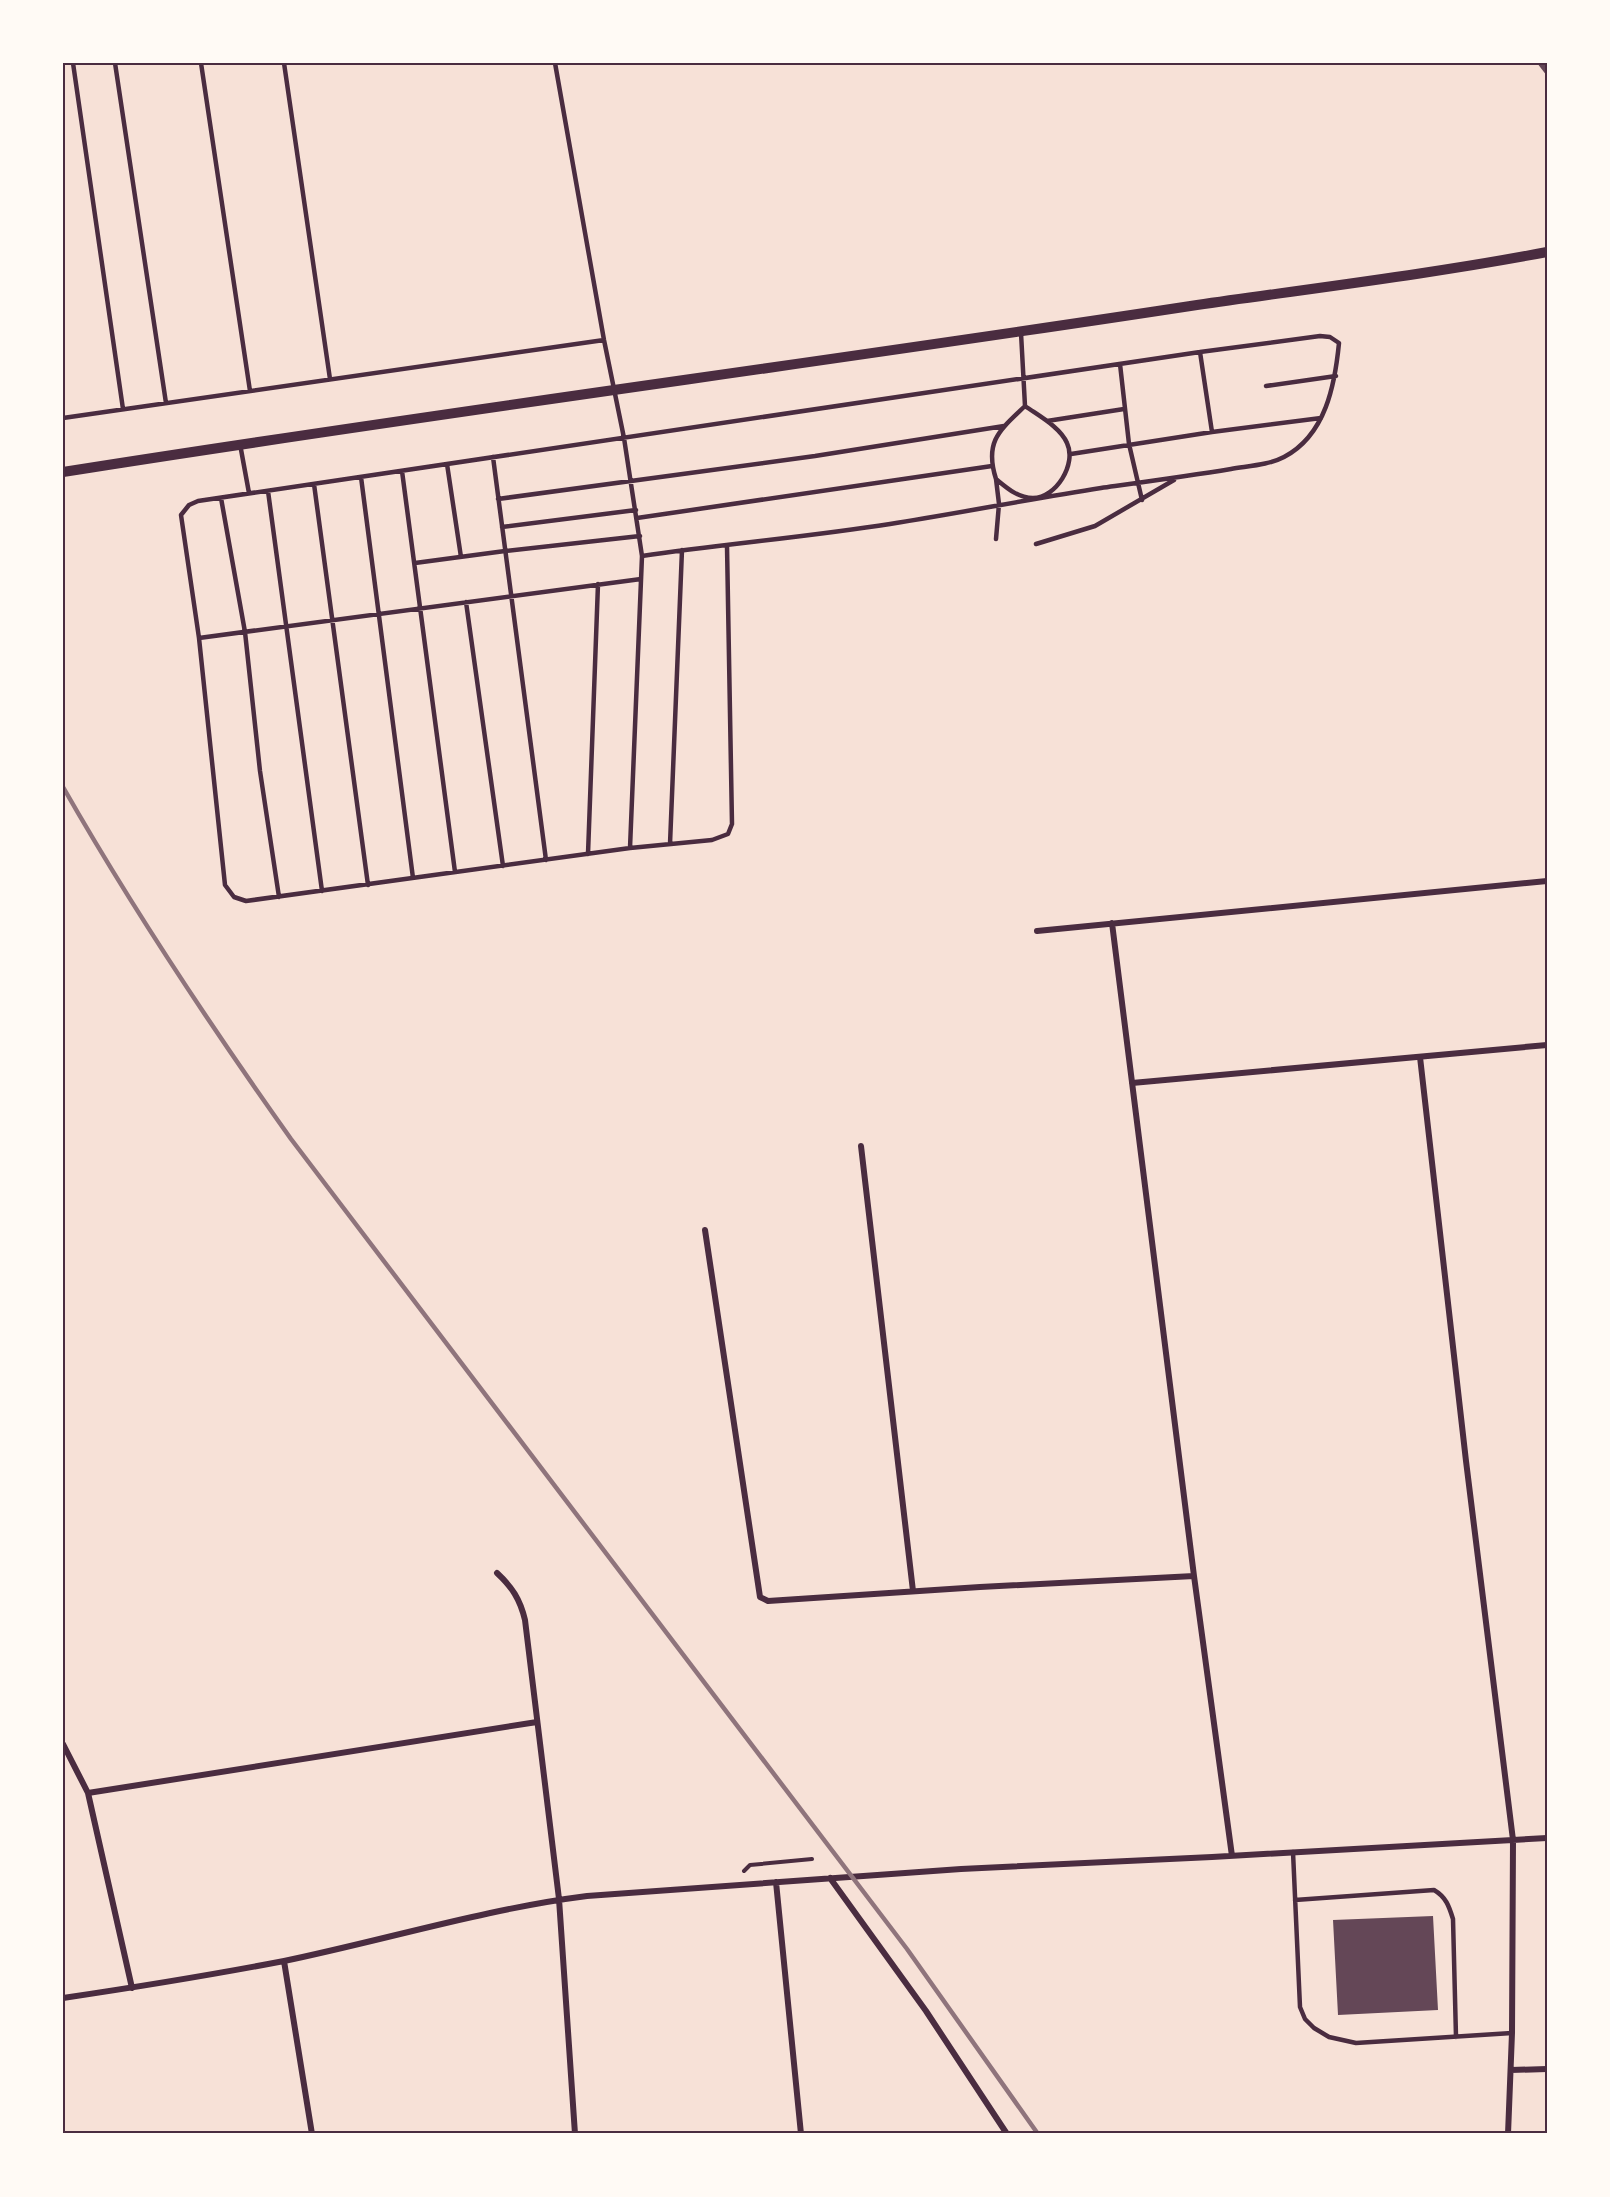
<svg xmlns="http://www.w3.org/2000/svg" width="1610" height="2197" font-family="'Golos Text',sans-serif">
  <style>
    .building { fill: #644757 }
    .lines { fill: none; stroke-linecap: round; stroke-linejoin: round }
    .path { stroke: #4a2c40; stroke-width: 4 }
    .service { stroke: #4a2c40; stroke-width: 4.5 }
    .minor { stroke: #4a2c40; stroke-width: 6 }
    .tertiary { stroke: #4a2c40; stroke-width: 10 }
    .rail { stroke: #8f747c; stroke-width: 4.5 }
    .neatline { fill: none; stroke: #4a2c40; stroke-width: 2 }
  </style>
  <rect width="100%" height="100%" fill="#f7e1d7"/>
  <!-- building -->
  <path class="building" d="M1537 63H1547V76Z
    M1433 1916 1438 2010 1338 2015 1333 1920Z"/>
  <g class="lines">
    <!-- path -->
    <path class="path" d="M744 1871 750 1865 812 1859"/>
    <!-- service -->
    <path class="service" d="M73 63 123 409
      M115 63 166 403
      M201 63 250 391
      M284 63 330 379
      M555 63 604 340 624 438 642 556 630 848
      M1021 333 1025 406
      M1200 352 1212 432
      M1120 364 1129 444 1142 500
      M1266 386 1336 376
      M1025 406C1039 416 1060 427 1067 443 1077 464 1056 498 1033 498 1018 498 1007 488 996 479 984 441 1000 430 1025 406Z
      M63 418 604 340
      M1047 421 1124 409
      M240 444 249 493
      M1071 454 1212 432 1321 418
      M493 457 546 860
      M447 464 461 557
      M402 471 455 872
      M361 477 413 878
      M314 484 368 885
      M268 491 322 891
      M221 498 245 632 260 771 279 897
      M498 499 815 456 1004 426
      M637 518 992 466
      M502 527 636 510
      M996 539 999 504 996 479
      M1036 544 1095 526 1174 480
      M642 556C724 544 807 537 890 524 960 513 1030 499 1101 488 1144 482 1188 476 1231 469 1248 466 1269 465 1284 457 1326 435 1335 384 1339 343L1330 337 1320 336 1200 352 198 501 189 505 181 515 199 638 225 885 234 897 246 901 630 848 712 840 728 834 732 824 727 546
      M415 563 505 551 640 536
      M466 602 503 866
      M199 638 641 579
      M670 844 682 550
      M588 854 598 584
      M1293 1852 1300 2007 1305 2019 1314 2028 1329 2037 1356 2043 1512 2033
      M1295 1900 1434 1890C1446 1897 1449 1906 1453 1919L1456 2037"/>
    <!-- minor -->
    <path class="minor" d="M1112 923 1194 1576 1232 1856
      M1037 931 1547 881
      M1420 1057 1466 1461 1513 1840 1512 2033 1508 2134
      M1132 1083 1547 1045
      M861 1146 913 1591
      M705 1230 760 1597 768 1601 980 1587 1194 1576
      M497 1573C512 1587 520 1599 525 1620L559 1899 575 2134
      M63 1744 88 1793 132 1988
      M88 1793 537 1722
      M830 1878 926 2011 1007 2134
      M776 1882 801 2134
      M284 1961 312 2134
      M63 1998C137 1987 211 1975 284 1961 385 1940 485 1909 587 1896L961 1869 1212 1857 1547 1838
      M1511 2070 1547 2069"/>
    <!-- tertiary -->
    <path class="tertiary" d="M63 472C440 412 819 363 1197 305 1314 288 1431 274 1547 252"/>
    <!-- rail -->
    <path class="rail" d="M63 787C132 908 210 1025 291 1139L907 1949 1038 2134"/>
  </g>
  <!-- border -->
  <rect width="1610" height="2197" fill="none" stroke="#fffaf5" stroke-width="129"/>
  <rect x="64" y="64" width="1482" height="2068" class="neatline"/>
</svg>
